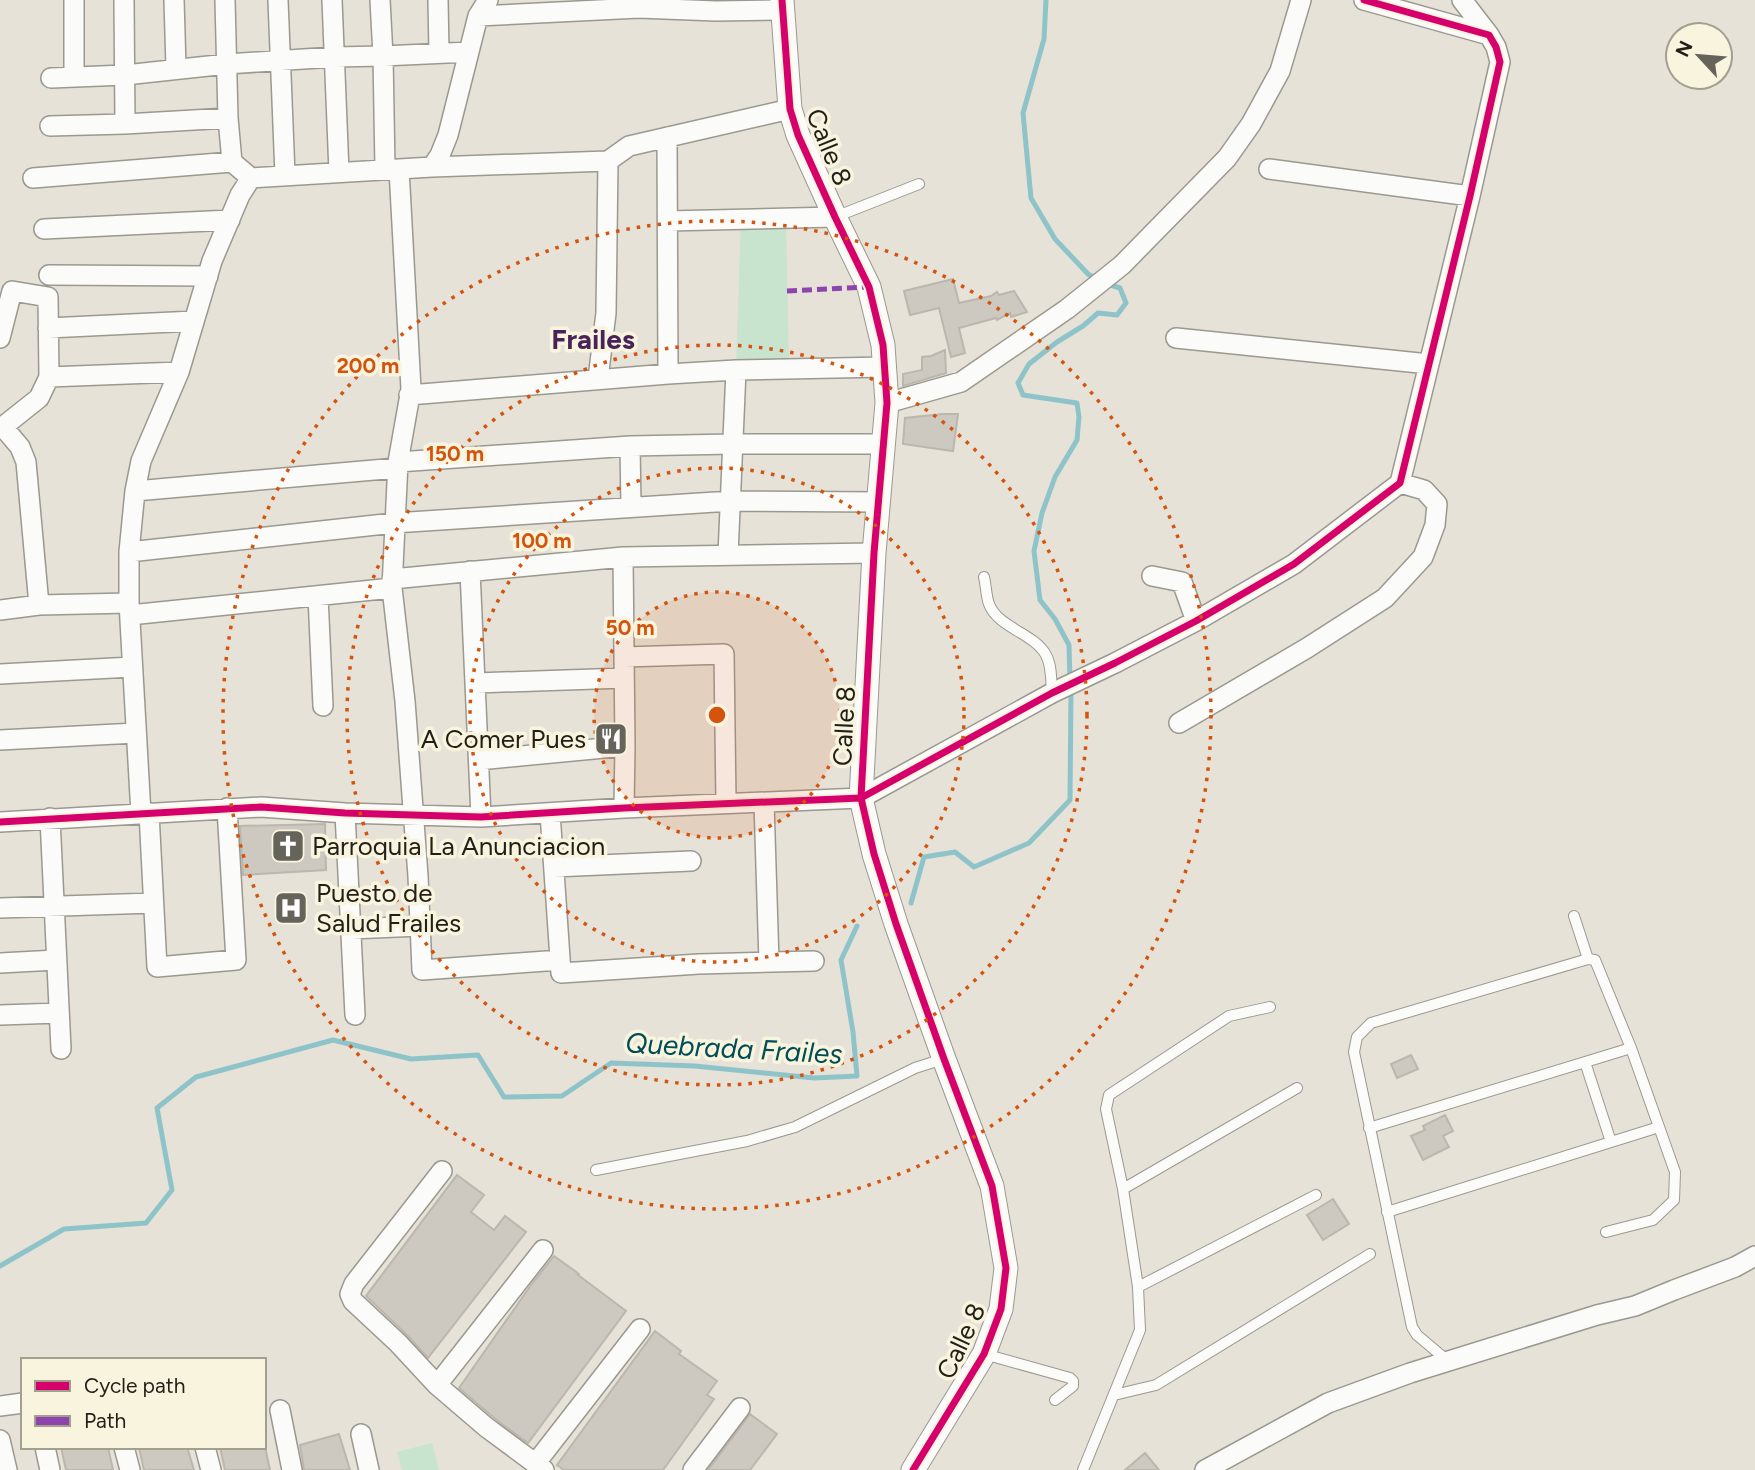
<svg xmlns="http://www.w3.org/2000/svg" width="1755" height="1470" font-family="Figtree,sans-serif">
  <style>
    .green { fill: #c8e3ce }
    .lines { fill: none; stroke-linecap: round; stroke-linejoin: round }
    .stream { stroke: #8ec4c9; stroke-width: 5 }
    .building { fill: #cdc9c0; stroke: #bbb6ae; stroke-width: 2 }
    .service-casing { stroke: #9b988f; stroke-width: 12 }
    .minor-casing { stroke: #9b988f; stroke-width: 22 }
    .tertiary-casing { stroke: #9b988f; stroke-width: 25 }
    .service { stroke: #fbfbf9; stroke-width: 10 }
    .minor { stroke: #fbfbf9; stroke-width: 19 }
    .tertiary { stroke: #fbfbf9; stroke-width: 23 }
    .quiet { stroke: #8e44ad; stroke-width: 5; stroke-dasharray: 10 5; stroke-linecap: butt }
    .cycleway-casing { stroke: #f9f4de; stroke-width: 11 }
    .cycleway { stroke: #d6006c; stroke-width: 7 }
    .ring { fill: none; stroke: #d4530d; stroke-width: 3.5; stroke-dasharray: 3.5 7 }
    .labels { text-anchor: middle; stroke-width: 7; stroke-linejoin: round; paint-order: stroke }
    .street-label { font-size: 26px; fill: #211f18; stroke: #f9f4de }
    .poi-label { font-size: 26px; fill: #211f18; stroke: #f9f4de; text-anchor: start }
    .neighbourhood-label { font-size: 28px; font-weight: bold; fill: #482259; stroke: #f9f4de }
    .water-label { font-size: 28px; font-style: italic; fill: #014d56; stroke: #f9f4de }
    .centre { fill: #d4530d; stroke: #f9f4de; stroke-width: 3.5 }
    .ring-label { font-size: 21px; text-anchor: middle; font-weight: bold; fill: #d4530d; stroke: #f9f4de; stroke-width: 7; stroke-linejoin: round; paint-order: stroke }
  </style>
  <rect width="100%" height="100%" fill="#e6e2d7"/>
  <!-- green -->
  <path class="green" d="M786 218 789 370H736L741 219Z
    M432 1443 439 1470H402L397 1452Z"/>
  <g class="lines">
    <!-- stream -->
    <path class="stream" d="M1046 0 1044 39 1023 113 1031 198 1055 239 1088 274 1098 280
      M1070 681 1069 645 1055 619 1040 600 1034 551 1042 513 1055 477 1077 440 1079 417 1077 403 1023 395 1018 383 1029 364 1057 342 1083 326 1098 313 1117 315 1126 303 1120 288 1107 284
      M911 903 924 857 955 852 974 867 1029 843 1070 800 1071 690
      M0 1266 64 1229 146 1223 172 1190 157 1108 196 1077 333 1040 411 1059 478 1055 504 1097 562 1096 611 1063 695 1066 814 1078 857 1076 853 1032 841 960 857 926"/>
  </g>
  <!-- building -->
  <path class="building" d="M953 279 959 303 991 296 997 292 999 295 1014 291 1027 312 1011 317 1010 313 997 320 996 318 959 328 965 353 951 357 939 308 910 315 904 291Z
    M945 350 946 373 903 386V374L922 370V357L931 356Z
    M943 414H958L953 451 903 444 905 418Z
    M325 824 326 870 243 875 240 826Z
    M1411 1055 1418 1069 1397 1078 1391 1064Z
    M1445 1115 1453 1131 1443 1136 1449 1147 1423 1160 1411 1136 1425 1130 1423 1126Z
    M457 1175 484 1195 471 1212 494 1230 505 1216 526 1232 428 1358 406 1334 366 1296Z
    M1333 1199 1349 1224 1323 1240 1307 1215Z
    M554 1256 579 1274 578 1275 626 1311 528 1443 499 1422 459 1388 531 1285Z
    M655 1331 681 1351 679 1354 717 1381 707 1395 714 1399 663 1470H564L557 1465Z
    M750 1414 777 1434 750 1470H708Z
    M339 1434 350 1470H304L300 1445Z
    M61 1447H108L113 1470H66Z
    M139 1447H187L194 1470H144Z
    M220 1447H265L270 1470H225Z
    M1145 1453 1159 1470H1125Z"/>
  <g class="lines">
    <defs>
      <path id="service" d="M835 217 919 184
        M984 577C986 585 986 596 989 604 998 628 1034 633 1046 655 1052 666 1051 681 1052 693
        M1574 916 1588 959
        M1585 1062 1611 1142
        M1369 1128 1631 1048
        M596 1170 747 1141 795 1127 915 1068 943 1059
        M1123 1189 1297 1088
        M1387 1212 1659 1127
        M1138 1287 1316 1195
        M984 1354 1070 1378 1073 1381V1386L1055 1400
        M1449 1362 1417 1335 1412 1327 1354 1052 1357 1037 1371 1023 1588 959 1595 960 1631 1048 1675 1172 1674 1200 1653 1220 1606 1232
        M1114 1395 1156 1385 1370 1254
        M1083 1470 1140 1330 1138 1287 1123 1189 1106 1109 1109 1095 1229 1016 1270 1007"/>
      <path id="minor" d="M124 0 125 124
        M174 0 176 68
        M225 0 228 118 232 162 251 178 432 167 608 161 629 146 790 109
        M278 0 285 175
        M332 0 339 172
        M380 0 383 56 385 169
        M438 0 439 53
        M1462 0 1489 35
        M478 16 639 8 716 11 782 10
        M74 77V0
        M51 78 125 75 227 64 334 57 383 56 469 52
        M50 126 125 124 228 118
        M667 137 668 374
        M432 167 440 155 448 135 478 16 488 0
        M399 169 411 389 398 462 392 588 405 701 418 876 422 970 560 960
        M1269 169 1470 196
        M33 178 232 162
        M668 221 835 217
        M44 229 230 220
        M49 275 208 276
        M48 328 194 321
        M0 338 12 291 48 297 49 377 39 398 0 429
        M1176 338 1429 364
        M49 377 179 372
        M598 379 606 313 608 161
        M409 395 668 374 736 370 885 367
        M887 403 961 382 1067 309 1122 265 1227 158 1251 124 1280 71 1301 0
        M4 428 20 447 26 462 39 605
        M630 446 631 507
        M398 462 630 446 733 444H884
        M135 491 397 468
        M129 552 394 523 731 501 878 502
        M728 555 736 370
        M623 557 625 746 624 808
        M470 571 481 817
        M1152 576 1182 582 1196 621
        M392 579 623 557 874 553
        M318 596 323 706
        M0 610 39 605 129 603
        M130 615 392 588
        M624 657 724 654 726 803
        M0 674 132 667
        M476 683 624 678
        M1179 723 1307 648 1385 598 1423 557 1435 525 1437 504 1424 490 1400 483
        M0 740 136 733
        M479 760 625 746
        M764 803 769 962
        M149 813 157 967 236 960 227 808
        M345 813 355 1015
        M550 813 561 973 699 964 814 961
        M141 814 129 603V552L135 491 141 461 179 372 212 261 240 195 251 178
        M50 818 61 1049
        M0 822 261 807 345 813 481 817 624 808 861 798 1052 693 1115 663 1196 621 1294 564 1400 483 1470 196 1500 62 1496 47 1489 35 1364 0
        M554 867 691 861
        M0 908 153 903
        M351 929 420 926
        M0 963 56 960
        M0 1015 59 1013
        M442 1171 354 1284 350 1294 353 1301 398 1343 437 1385 486 1427 544 1470
        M437 1385 543 1250
        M0 1406 23 1403
        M280 1410 292 1470
        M361 1434 369 1470
        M0 1440 7 1470
        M45 1447 50 1470
        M124 1447 130 1470
        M205 1447 211 1470
        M535 1464 640 1329
        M693 1470 740 1408
        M1205 1470 1328 1403 1410 1373 1597 1315 1635 1306 1674 1290 1735 1267 1755 1256"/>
      <path id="tertiary" d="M782 0 790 109 798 135 835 217 869 287 883 345 887 403 874 553 861 798 874 854 896 924 944 1059 992 1186 1006 1268 1001 1309 984 1354 913 1470"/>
    </defs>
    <!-- service casing -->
    <use href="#service" class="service-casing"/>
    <!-- minor casing -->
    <use href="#minor" class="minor-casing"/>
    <!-- tertiary casing -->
    <use href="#tertiary" class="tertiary-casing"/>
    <!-- service -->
    <use href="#service" class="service"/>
    <!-- minor -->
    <use href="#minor" class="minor"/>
    <!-- tertiary -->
    <use href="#tertiary" class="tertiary"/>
    <!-- quiet -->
    <path class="quiet" d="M787 291 869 287"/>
    <defs>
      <path id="cycleway" d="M782 0 790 109 798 135 835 217 869 287 883 345 887 403 874 553 861 798 874 854 896 924 944 1059 992 1186 1006 1268 1001 1309 984 1354 913 1470
        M0 822 261 807 345 813 481 817 624 808 861 798 1052 693 1115 663 1196 621 1294 564 1400 483 1470 196 1500 62 1496 47 1489 35 1364 0"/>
    </defs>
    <!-- cycleway casing -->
    <use href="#cycleway" class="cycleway-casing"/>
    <!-- cycleway -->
    <use href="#cycleway" class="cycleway"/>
  </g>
  <!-- distance rings -->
  <circle cx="717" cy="715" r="123" fill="#d4530d" fill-opacity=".12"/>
  <g class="ring">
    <circle cx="717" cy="715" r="123"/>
    <circle cx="717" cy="715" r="247"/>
    <circle cx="717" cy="715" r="370"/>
    <circle cx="717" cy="715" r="494"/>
  </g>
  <!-- icons -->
  <defs>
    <symbol id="restaurant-square" viewBox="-11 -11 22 22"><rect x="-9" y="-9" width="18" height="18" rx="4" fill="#66635b" stroke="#f9f4de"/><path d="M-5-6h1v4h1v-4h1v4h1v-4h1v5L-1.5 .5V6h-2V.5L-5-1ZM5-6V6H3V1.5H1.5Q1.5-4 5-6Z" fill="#fff"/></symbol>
    <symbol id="church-square" viewBox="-11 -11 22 22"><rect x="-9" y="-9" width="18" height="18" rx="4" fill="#66635b" stroke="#f9f4de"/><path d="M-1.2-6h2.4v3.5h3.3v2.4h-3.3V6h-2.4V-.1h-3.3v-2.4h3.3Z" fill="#fff"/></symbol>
    <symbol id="hospital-square" viewBox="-11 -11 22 22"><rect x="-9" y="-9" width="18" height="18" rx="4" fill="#66635b" stroke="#f9f4de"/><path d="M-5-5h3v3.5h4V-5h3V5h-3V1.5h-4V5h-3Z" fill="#fff"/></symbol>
  </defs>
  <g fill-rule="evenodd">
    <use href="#restaurant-square" x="592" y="720" width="38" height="38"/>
    <use href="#church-square" x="269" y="827" width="38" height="38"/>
    <use href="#hospital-square" x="272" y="889" width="38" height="38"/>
  </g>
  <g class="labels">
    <!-- street labels -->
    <g class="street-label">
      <text transform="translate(829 147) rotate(68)" y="9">Calle 8</text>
      <text transform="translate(844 726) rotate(-87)" y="9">Calle 8</text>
      <text transform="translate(961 1341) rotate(-65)" y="9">Calle 8</text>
    </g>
    <!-- poi labels -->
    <g class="poi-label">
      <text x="586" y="748" text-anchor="end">A Comer Pues</text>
      <text x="312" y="855">Parroquia La Anunciacion</text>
      <text x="316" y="902">Puesto de<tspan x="316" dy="30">Salud Frailes</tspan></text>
    </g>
    <!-- neighbourhood labels -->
    <g class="neighbourhood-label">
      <text x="593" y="349">Frailes</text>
    </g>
    <!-- water labels -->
    <g class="water-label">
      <text transform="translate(734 1048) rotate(3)" y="10">Quebrada Frailes</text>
    </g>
  </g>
  <circle cx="717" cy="715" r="10" class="centre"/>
  <g class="ring-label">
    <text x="368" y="373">200 m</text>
    <text x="455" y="461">150 m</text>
    <text x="542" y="548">100 m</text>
    <text x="630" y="635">50 m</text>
  </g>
  <!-- legend -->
  <rect x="21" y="1358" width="245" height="91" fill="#f9f4de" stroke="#a39f8f" stroke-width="2"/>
  <rect x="35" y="1381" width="35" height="10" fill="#d6006c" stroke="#a39f8f" stroke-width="2"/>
  <text x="84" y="1393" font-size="21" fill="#211f18">Cycle path</text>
  <rect x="35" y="1416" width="35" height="10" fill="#8e44ad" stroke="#a39f8f" stroke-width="2"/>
  <text x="84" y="1428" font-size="21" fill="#211f18">Path</text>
  <!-- north arrow -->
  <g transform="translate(1699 56) rotate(296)"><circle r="33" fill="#f9f4de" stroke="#a39f8f" stroke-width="2"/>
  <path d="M0-5L12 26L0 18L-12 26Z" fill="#66635b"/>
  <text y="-10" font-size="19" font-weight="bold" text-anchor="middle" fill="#211f18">N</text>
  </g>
</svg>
